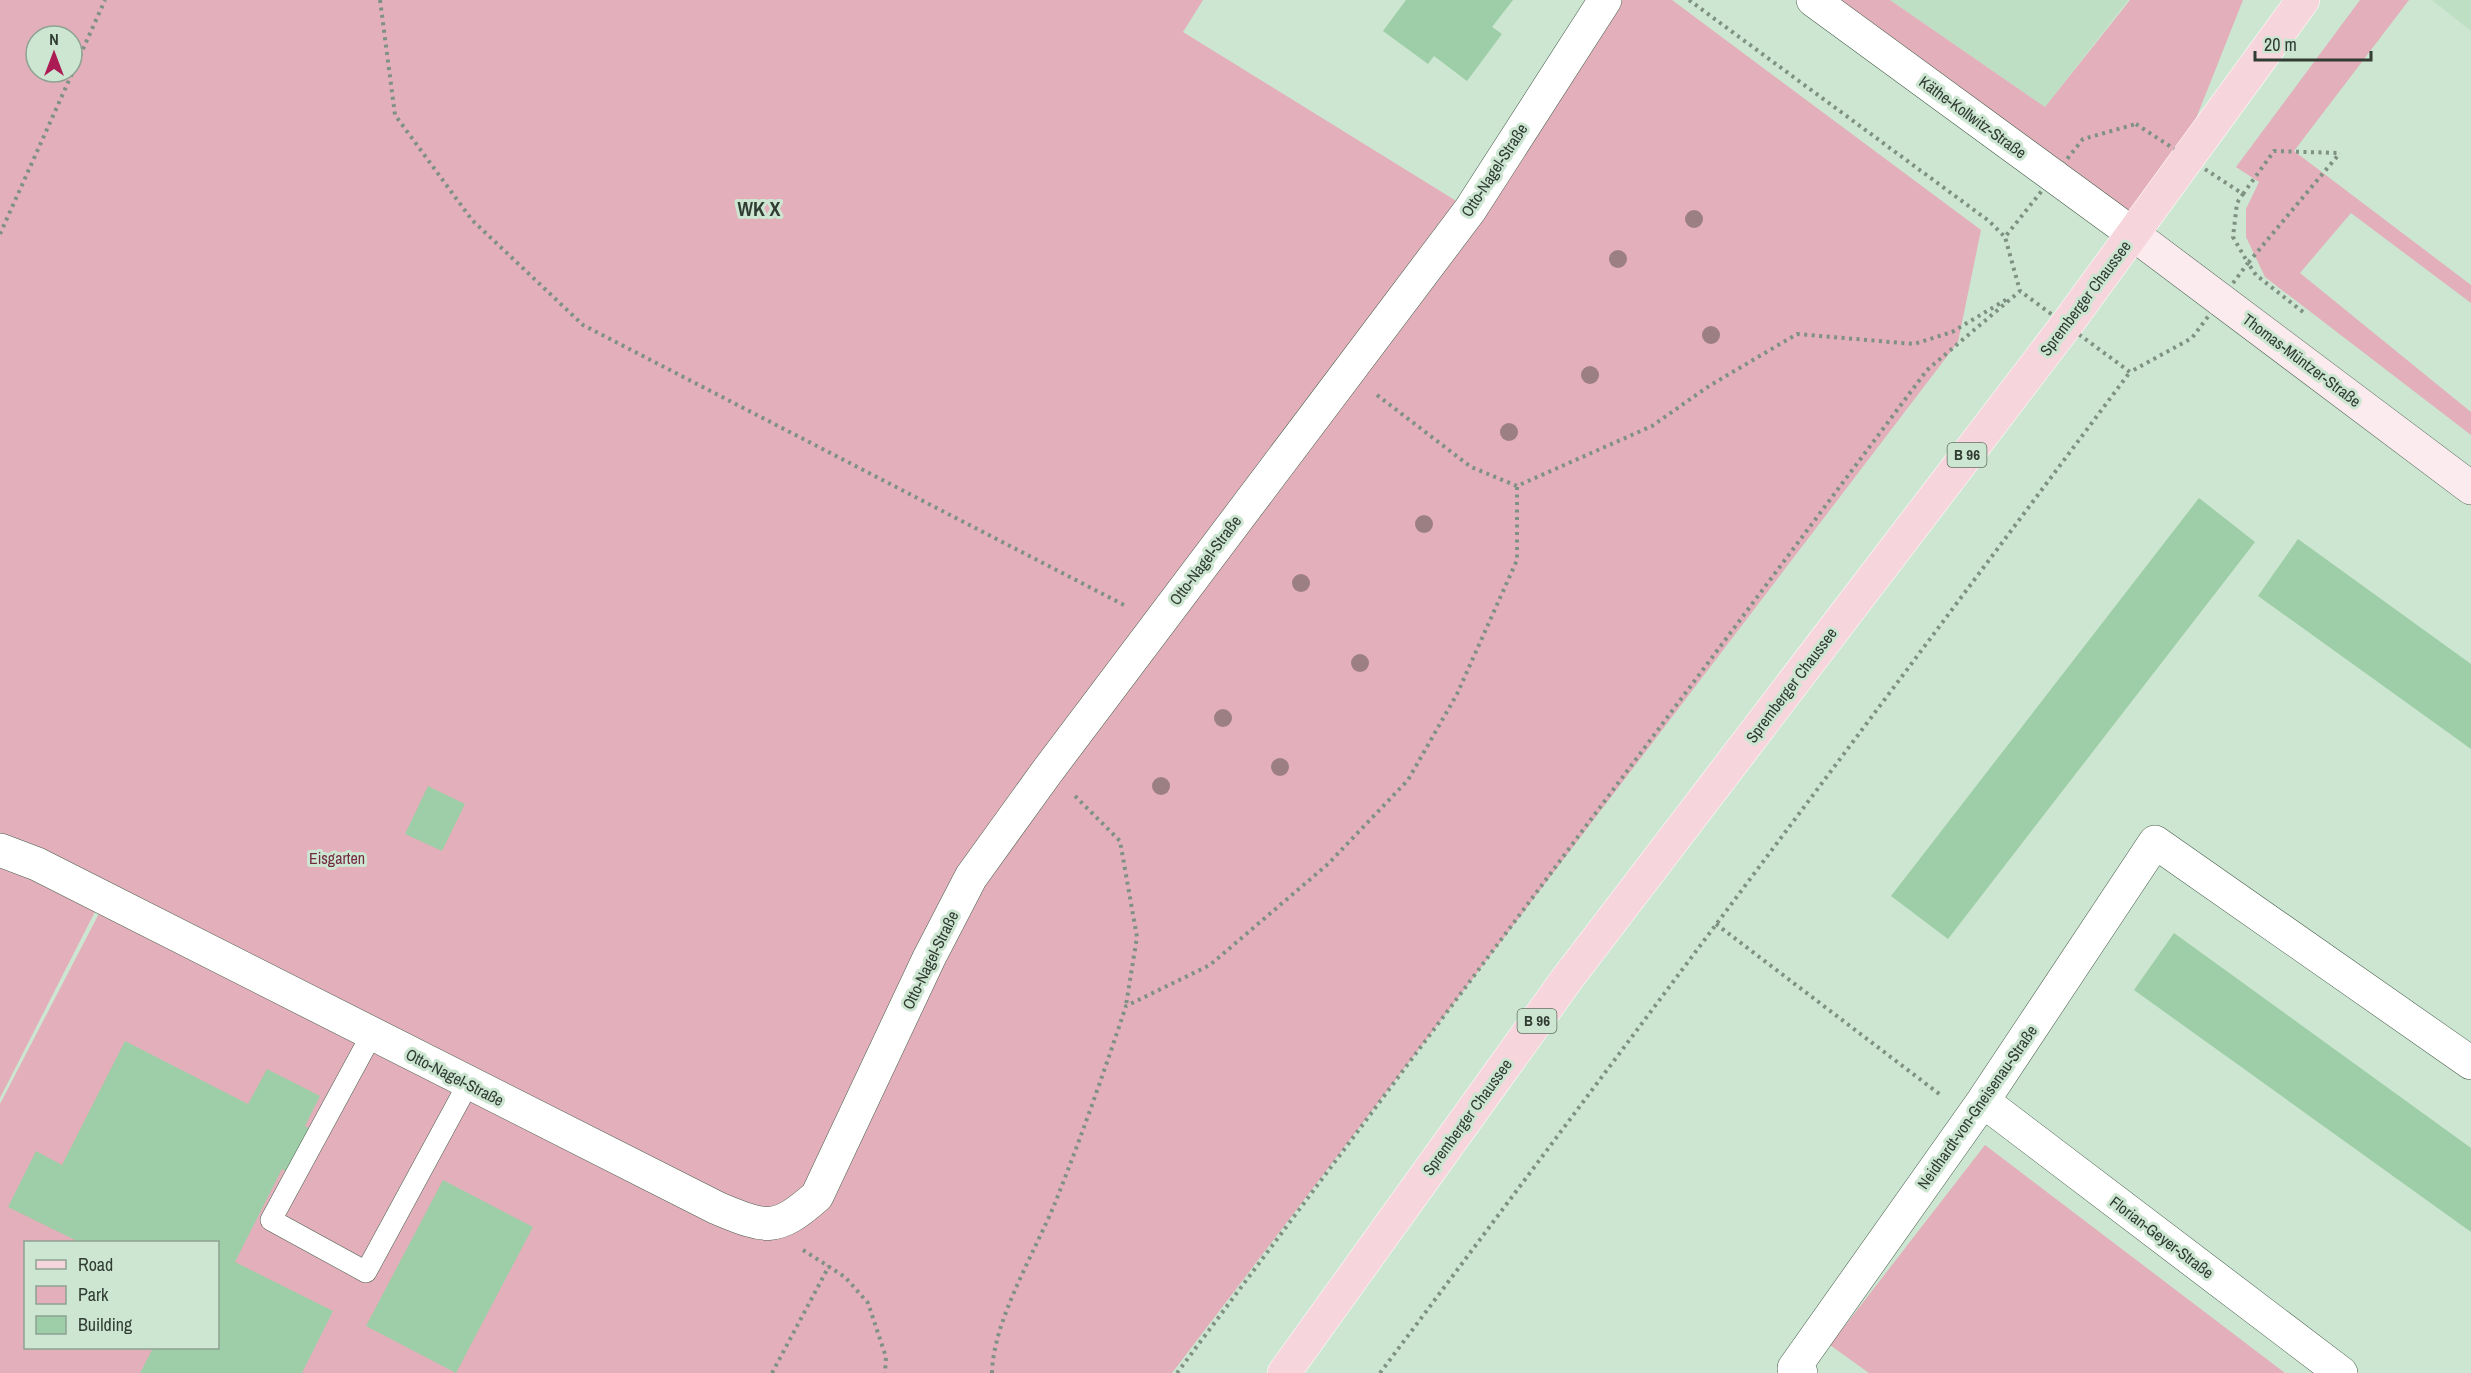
<svg xmlns="http://www.w3.org/2000/svg" width="2471" height="1373" font-family="'Archivo Narrow',sans-serif">
  <style>
    .built { fill: #bedfc4 }
    .green { fill: #e3afba; fill-rule: evenodd }
    .building { fill: #9ecea7 }
    .lines { fill: none; stroke-linecap: round; stroke-linejoin: round }
    .lane-casing { stroke: #485e4c; stroke-width: 22 }
    .street-casing { stroke: #485e4c; stroke-width: 34 }
    .secondary-casing { stroke: #485e4c; stroke-width: 34 }
    .primary-casing { stroke: #fff; stroke-width: 34 }
    .path { stroke: #7f9182; stroke-width: 4; stroke-dasharray: 3 4.5; stroke-linecap: butt }
    .lane { stroke: #fff; stroke-width: 21 }
    .street { stroke: #fff; stroke-width: 33 }
    .secondary { stroke: #fbeaee; stroke-width: 33 }
    .primary { stroke: #f7d5dc; stroke-width: 33 }
    .tree { fill: #9c7f82 }
    .labels { text-anchor: middle; stroke-width: 6; stroke-linejoin: round; paint-order: stroke }
    .shield { fill: #cce6d1; stroke: #606f62; stroke-width: 1.5 }
    .shield-label { font-size: 15px; font-weight: bold; fill: #313c33 }
    .street-label { font-size: 16px; fill: #313c33; stroke: #cce6d1 }
    .park-label { font-size: 16px; fill: #742b41; stroke: #cce6d1 }
    .quarter-label { font-size: 20px; font-weight: bold; fill: #313c33; stroke: #cce6d1 }
  </style>
  <rect width="100%" height="100%" fill="#cce6d1"/>
  <!-- built -->
  <path class="built" d="M1890 0H2128L2045 107Z
    M2432 0H2471V31Z"/>
  <!-- green -->
  <path class="green" d="M0 0H1203L1183 32 1466 207 1043 770 816 1195 776 1221 104 894 0 1098ZM36 36H72V72H36Z
    M1611 0H1672L1981 230 1958 342 1172 1373H0V1104L105 902 716 1209 801 1212 976 879ZM26 1242H218V1348H26Z
    M1821 0H1890L2045 107 2130 0H2243L2178 164 2131 227Z
    M2360 0H2409L2294 151 2471 285V303L2351 213 2300 273 2471 412V435L2265 277 2246 237V209L2259 182 2236 167Z
    M1985 1145 2285 1373H1869L1830 1345Z"/>
  <!-- building -->
  <path class="building" d="M1406 0H1513L1492 27 1502 34 1467 81 1434 56 1428 64 1383 31Z
    M2199 498 2255 542 1948 939 1891 896Z
    M2298 539 2471 664V749L2258 596Z
    M428 786 465 804 442 851 405 834Z
    M2174 933 2471 1148V1232L2134 990Z
    M125 1041 248 1104 267 1069 320 1096 305 1126 311 1129 289 1173 282 1169 235 1262 333 1311 302 1373H140L153 1348H218V1242H79L8 1207 36 1151 62 1165Z
    M443 1180 533 1227 456 1373 366 1326Z"/>
  <g class="lines">
    <defs>
      <path id="lane" d="M372 1034 271 1220 366 1272 468 1084"/>
      <path id="street" d="M1813 0 2133 234
        M0 850 37 864 717 1208C766 1228 775 1233 817 1196L929 958 971 877 1046 773 1470 210 1605 0
        M1983 1101 2341 1373
        M1801 1373 1794 1368 1983 1101 2155 842 2471 1063"/>
      <path id="secondary" d="M2133 234 2471 488"/>
      <path id="primary" d="M1284 1373 1567 979 2067 324 2303 0"/>
    </defs>
    <!-- lane casing -->
    <use href="#lane" class="lane-casing"/>
    <!-- street casing -->
    <use href="#street" class="street-casing"/>
    <!-- secondary casing -->
    <use href="#secondary" class="secondary-casing"/>
    <!-- primary casing -->
    <use href="#primary" class="primary-casing"/>
    <!-- path -->
    <path class="path" d="M380 0 395 115 472 220 583 325 1126 606
      M1689 0 1989 221 2005 237
      M2136 124 2243 194 2237 203 2233 237 2248 263 2192 338 2130 372 2020 291 2005 237 2083 139Z
      M2243 194 2274 151 2339 153
      M0 234 105 0
      M2303 312 2256 275 2248 263 2340 153
      M1377 395 1471 467 1517 486 1652 426 1709 386 1797 334 1914 344 1952 332 2009 298
      M1075 796 1120 841 1137 937 1126 1005
      M1716 924 1942 1096
      M803 1250 845 1277 868 1303 886 1357 885 1373
      M772 1373 829 1266
      M992 1373C993 1321 1035 1252 1055 1203 1081 1138 1104 1072 1126 1006L1210 965 1328 864 1408 780 1457 694 1517 560V486
      M1177 1373 1927 370 2020 291
      M1380 1373 2130 372"/>
    <!-- lane -->
    <use href="#lane" class="lane"/>
    <!-- street -->
    <use href="#street" class="street"/>
    <!-- secondary -->
    <use href="#secondary" class="secondary"/>
    <!-- primary -->
    <use href="#primary" class="primary"/>
  </g>
  <!-- trees -->
  <g class="tree">
    <circle cx="1694" cy="219" r="9"/>
    <circle cx="1618" cy="259" r="9"/>
    <circle cx="1711" cy="335" r="9"/>
    <circle cx="1590" cy="375" r="9"/>
    <circle cx="1509" cy="432" r="9"/>
    <circle cx="1424" cy="524" r="9"/>
    <circle cx="1301" cy="583" r="9"/>
    <circle cx="1360" cy="663" r="9"/>
    <circle cx="1223" cy="718" r="9"/>
    <circle cx="1280" cy="767" r="9"/>
    <circle cx="1161" cy="786" r="9"/>
  </g>
  <g class="labels">
    <!-- shield labels -->
    <g class="shield">
      <rect x="1947.5" y="443" width="39" height="24" rx="4.5"/>
      <rect x="1517.5" y="1009" width="39" height="24" rx="4.5"/>
    </g>
    <g class="shield-label">
      <text x="1967" y="460">B 96</text>
      <text x="1537" y="1026">B 96</text>
    </g>
    <!-- street labels -->
    <g class="street-label">
      <text transform="translate(1973 117) rotate(36)" y="6">Käthe-Kollwitz-Straße</text>
      <text transform="translate(1494 170) rotate(-57)" y="6">Otto-Nagel-Straße</text>
      <text transform="translate(2085 298) rotate(-53)" y="6">Spremberger Chaussee</text>
      <text transform="translate(2302 360) rotate(37)" y="6">Thomas-Müntzer-Straße</text>
      <text transform="translate(1205 560) rotate(-53)" y="6">Otto-Nagel-Straße</text>
      <text transform="translate(1791 685) rotate(-53)" y="6">Spremberger Chaussee</text>
      <text transform="translate(930 960) rotate(-64)" y="6">Otto-Nagel-Straße</text>
      <text transform="translate(455 1077) rotate(27)" y="6">Otto-Nagel-Straße</text>
      <text transform="translate(1977 1107) rotate(-55)" y="6">Neidhardt-von-Gneisenau-Straße</text>
      <text transform="translate(1467 1117) rotate(-54)" y="6">Spremberger Chaussee</text>
      <text transform="translate(2162 1237) rotate(37)" y="6">Florian-Geyer-Straße</text>
    </g>
    <!-- park labels -->
    <g class="park-label">
      <text x="337" y="864">Eisgarten</text>
    </g>
    <!-- quarter labels -->
    <g class="quarter-label">
      <text x="759" y="216">WK X</text>
    </g>
  </g>
  <!-- legend -->
  <rect x="24" y="1241" width="195" height="108" fill="#cce6d1" stroke="#8ea292" stroke-width="1.5"/>
  <rect x="36" y="1260" width="30" height="9" fill="#f7d5dc" stroke="#8ea292" stroke-width="1.5"/>
  <text x="78" y="1271" font-size="18" fill="#313c33">Road</text>
  <rect x="36" y="1286" width="30" height="18" fill="#e3afba" stroke="#8ea292" stroke-width="1.5"/>
  <text x="78" y="1301" font-size="18" fill="#313c33">Park</text>
  <rect x="36" y="1316" width="30" height="18" fill="#9ecea7" stroke="#8ea292" stroke-width="1.5"/>
  <text x="78" y="1331" font-size="18" fill="#313c33">Building</text>
  <!-- north arrow -->
  <g transform="translate(54 54)"><circle r="28" fill="#cce6d1" stroke="#8ea292" stroke-width="1.5"/>
  <path d="M0-4.5L10 22L0 15L-10 22Z" fill="#ac1c54"/>
  <text y="-9" font-size="16" font-weight="bold" text-anchor="middle" fill="#313c33">N</text>
  </g>
  <!-- scale -->
  <path d="M2255 51v9h116v-9" fill="none" stroke="#313c33" stroke-width="3"/>
  <text x="2264" y="51" font-size="18" fill="#313c33" stroke="#cce6d1" stroke-width="4.5" paint-order="stroke">20 m</text>
</svg>
